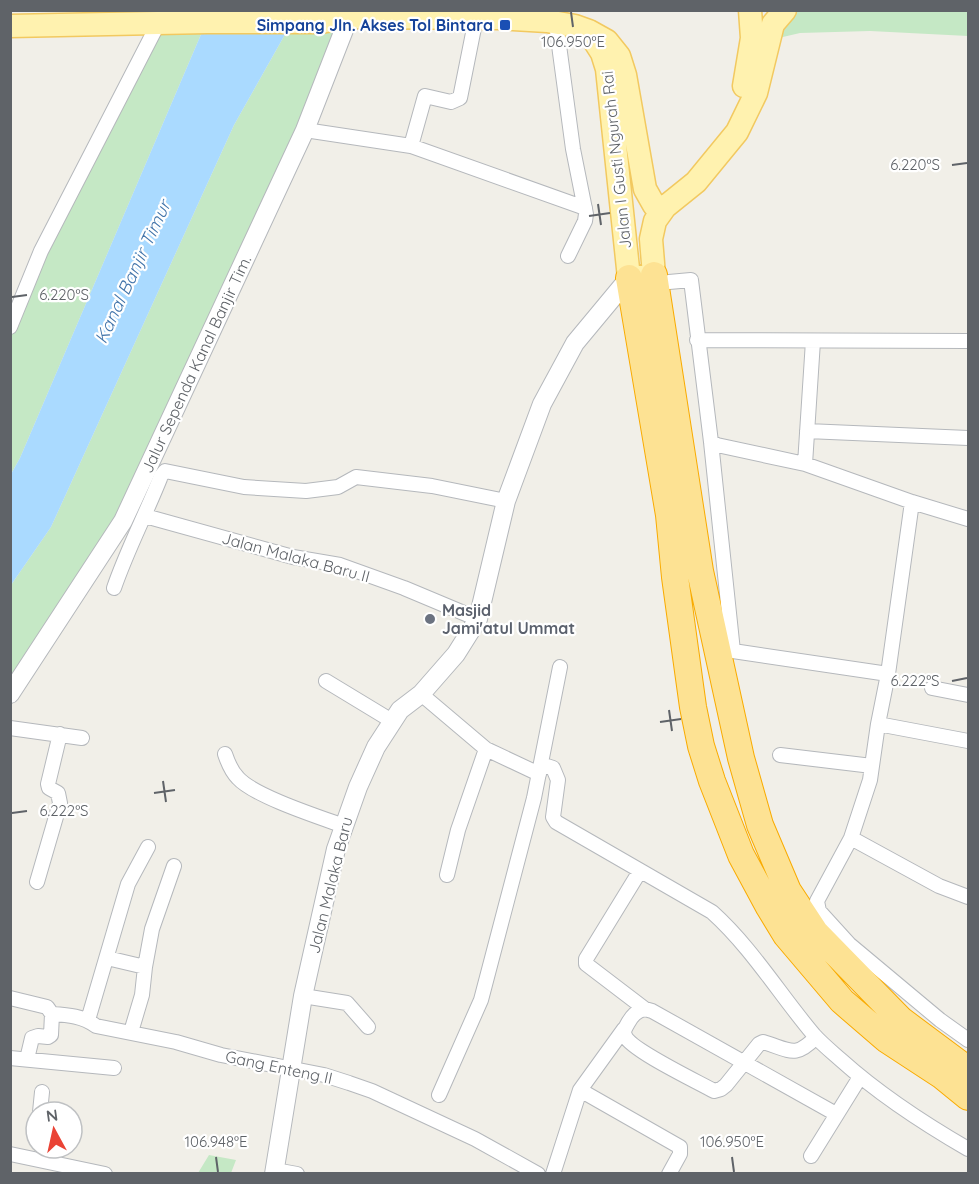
<svg xmlns="http://www.w3.org/2000/svg" width="979" height="1184" font-family="Quicksand,sans-serif">
  <style>
    .green { fill: #c5e8c5 }
    .water { fill: #aadaff }
    .lines { fill: none; stroke-linecap: round; stroke-linejoin: round }
    .minor-casing { stroke: #b5b8bc; stroke-width: 16 }
    .tertiary-casing { stroke: #b5b8bc; stroke-width: 20 }
    .primary-casing { stroke: #f2c960; stroke-width: 25 }
    .motorway-casing { stroke: #f9ab00; stroke-width: 28 }
    .minor { stroke: #fff; stroke-width: 14 }
    .tertiary { stroke: #fff; stroke-width: 18 }
    .primary { stroke: #fff2af; stroke-width: 22 }
    .motorway { stroke: #fde293; stroke-width: 26 }
    .ticks { fill: none; stroke: #5f6368; stroke-width: 2 }
    .transit-dot { fill: #1a4fb4; stroke: #fff; stroke-width: 2 }
    .worship-dot { fill: #6b7280; stroke: #fff; stroke-width: 2 }
    .labels { text-anchor: middle; stroke-width: 4.5; stroke-linejoin: round; paint-order: stroke }
    .transit-label { font-size: 16px; font-weight: bold; fill: #164399; stroke: #fff; text-anchor: end }
    .street-label { font-size: 16px; fill: #5f6368; stroke: #fff }
    .worship-label { font-size: 16px; font-weight: bold; fill: #5b616d; stroke: #fff; text-anchor: start }
    .water-label { font-size: 18px; font-style: italic; fill: #4174aa; stroke: #fff }
    .ticks-label { font-size: 15px; text-anchor: middle; fill: #5f6368; stroke: #fff; stroke-width: 4.5; stroke-linejoin: round; paint-order: stroke }
  </style>
  <rect width="100%" height="100%" fill="#f1efe8"/>
  <!-- green -->
  <path class="green" d="M166 11H211L20 458 11 474V326L158 24Z
    M300 11H351L137 492 11 694V585L51 527 234 125 292 22Z
    M785 11H968V36L870 31 800 33 770 40Z
    M209 1155 236 1160 231 1173H198Z"/>
  <!-- water -->
  <path class="water" d="M211 11H300L292 22 234 125 51 527 11 585V474L20 458Z"/>
  <g class="lines">
    <defs>
      <path id="minor" d="M556 23 573 149 586 214 585 221 568 256
        M305 130 411 146 585 208
        M411 146 425 96 451 102 460 98 476 18
        M669 282 691 280 711 442 733 651 888 674
        M10 327 41 251 158 24
        M697 340 968 341
        M807 431 968 438
        M711 442 717 445 805 464 912 502 968 519
        M805 464 813 341
        M912 502 888 674 878 724 870 780 851 838 817 901 819 911 849 944 940 1020 968 1040
        M145 516 293 557 340 565 404 588 478 619
        M114 588C127 550 146 514 161 476L165 471 244 487 306 491 338 487 356 477 432 486 506 501
        M326 681 392 721
        M932 688 968 695
        M421 694 486 749 539 774
        M878 724 968 741
        M10 728 82 738
        M225 754C228 763 231 771 238 778 254 796 319 817 344 826
        M780 755 872 766
        M541 764 553 768 558 780 553 817 556 822 712 912C752 948 780 995 814 1035 822 1044 832 1052 841 1060 880 1095 923 1123 968 1149
        M851 838 939 886 968 897
        M640 871 586 959V964L645 1009 652 1011 836 1114
        M447 875 458 830 486 749
        M37 882 60 803 58 793 49 788 48 784 60 734
        M107 958 145 967 152 929 174 866
        M303 996 347 1003 368 1027
        M10 998 47 1007 52 1014C68 1015 83 1016 96 1026L176 1042 221 1055 324 1075 349 1083 372 1091 475 1139 538 1174
        M645 1009C636 1011 632 1016 628 1023 625 1028 623 1031 625 1036 631 1050 698 1082 714 1091L721 1089 726 1085 759 1044 763 1042C790 1050 795 1059 816 1037
        M88 1020 128 884 148 847
        M131 1032 142 995 145 967
        M10 1058 114 1068
        M27 1059 32 1038 38 1036 48 1037 51 1035 52 1014
        M580 1090 680 1147V1154L669 1174
        M439 1095 481 1000 534 798 560 667
        M40 1112 42 1092
        M10 1154 105 1174
        M811 1156 860 1077
        M275 1170 297 1174
        M553 1174 580 1090 624 1029"/>
      <path id="tertiary" d="M10 694 123 521 305 130 349 17
        M274 1174 303 996 336 849 358 787 376 747 400 710 421 694 456 654 478 619 506 501 542 404 575 343 629 278"/>
      <path id="primary" d="M10 26 207 22H321L349 17 498 18 547 21 575 26 589 31 607 41 619 56 625 75 645 189 654 205 665 207
        M595 42 602 53 607 69 629 278 654 275 651 239 655 221 665 207 696 182 737 132 756 93 773 24 785 10
        M744 86 752 38 750 10"/>
      <path id="motorway" d="M654 275 700 571 741 758 760 825 788 891 815 932 901 1020 968 1070
        M629 278 669 515 675 577 693 707 701 746 712 781 741 855 769 907 786 935 842 1001 886 1039 941 1075 968 1097"/>
    </defs>
    <!-- minor casing -->
    <use href="#minor" class="minor-casing"/>
    <!-- tertiary casing -->
    <use href="#tertiary" class="tertiary-casing"/>
    <!-- primary casing -->
    <use href="#primary" class="primary-casing"/>
    <!-- motorway casing -->
    <use href="#motorway" class="motorway-casing"/>
    <!-- minor -->
    <use href="#minor" class="minor"/>
    <!-- tertiary -->
    <use href="#tertiary" class="tertiary"/>
    <!-- primary -->
    <use href="#primary" class="primary"/>
    <!-- motorway -->
    <use href="#motorway" class="motorway"/>
  </g>
  <!-- ticks -->
  <path class="ticks" d="M571 12 573 27M952 165 967 163M598 204 601 225M589 216 610 213M12 297 27 295M952 681 967 678M669 710 672 731M660 722 681 719M163 781 166 802M154 793 175 790M12 813 27 811M216 1157 218 1172M732 1157 734 1172"/>
  <!-- markers -->
  <rect class="transit-dot" x="499" y="19" width="12" height="12" rx="3"/>
  <circle class="worship-dot" cx="430" cy="619" r="6"/>
  <g class="labels">
    <!-- transit labels -->
    <g class="transit-label">
      <text x="493" y="31">Simpang Jln. Akses Tol Bintara</text>
    </g>
    <!-- street labels -->
    <g class="street-label">
      <text transform="translate(616 160) rotate(-96)" y="6">Jalan I Gusti Ngurah Rai</text>
      <text transform="translate(196 364) rotate(-65)" y="6">Jalur Sependa Kanal Banjir Tim.</text>
      <text transform="translate(296 557) rotate(15)" y="6">Jalan Malaka Baru II</text>
      <text transform="translate(330 885) rotate(-76)" y="6">Jalan Malaka Baru</text>
      <text transform="translate(279 1067) rotate(12)" y="6">Gang Enteng II</text>
    </g>
    <!-- worship labels -->
    <g class="worship-label">
      <text x="442" y="616">Masjid<tspan x="442" dy="18">Jami'atul Ummat</tspan></text>
    </g>
    <!-- water labels -->
    <g class="water-label">
      <text transform="translate(133 272) rotate(-65)" y="6">Kanal Banjir Timur</text>
    </g>
  </g>
  <g class="ticks-label">
    <text x="573" y="47">106.950°E</text>
    <text x="915" y="170">6.220°S</text>
    <text x="64" y="300">6.220°S</text>
    <text x="915" y="686">6.222°S</text>
    <text x="64" y="816">6.222°S</text>
    <text x="216" y="1147">106.948°E</text>
    <text x="732" y="1147">106.950°E</text>
  </g>
  <!-- border -->
  <rect width="979" height="1184" fill="none" stroke="#5f6368" stroke-width="24"/>
  <!-- north arrow -->
  <g transform="translate(54 1130) rotate(352)"><circle r="28" fill="#ffffff" stroke="#bfc1c3" stroke-width="1.5"/>
  <path d="M0-4.5L10 22L0 15L-10 22Z" fill="#ea4335"/>
  <text y="-9" font-size="16" font-weight="bold" text-anchor="middle" fill="#5f6368">N</text>
  </g>
</svg>
